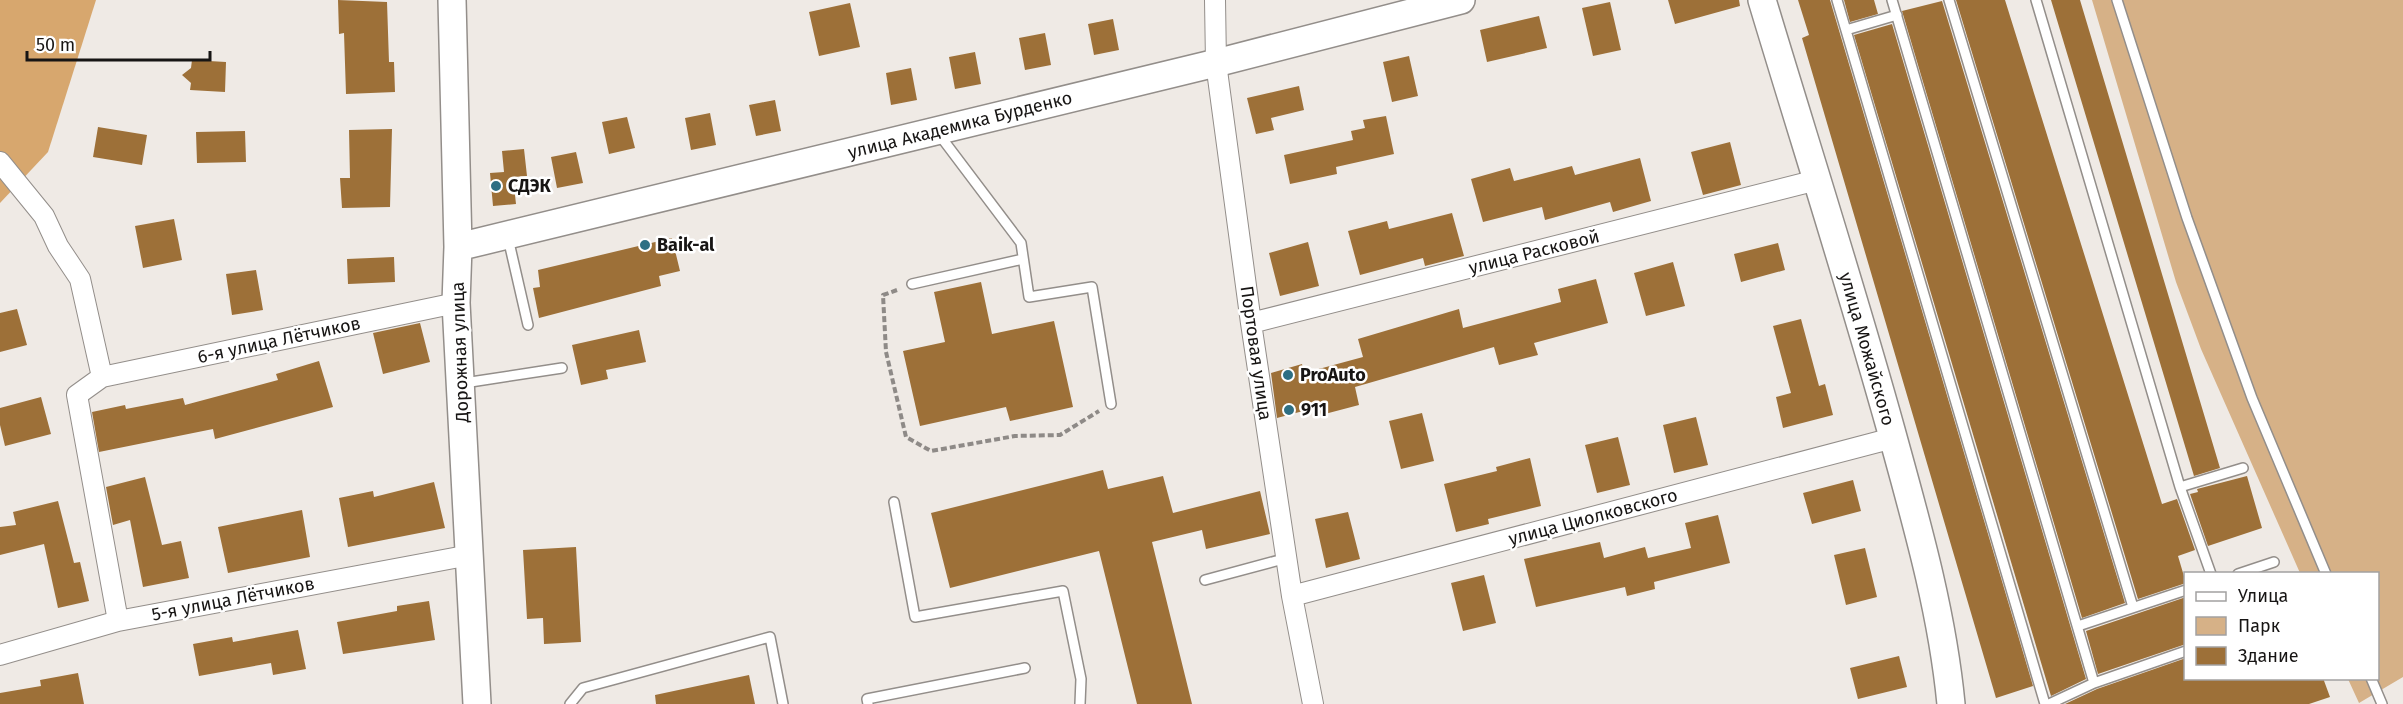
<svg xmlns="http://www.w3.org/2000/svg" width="2403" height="704" font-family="'Fira Sans',sans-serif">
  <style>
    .green { fill: #d6b187 }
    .forest { fill: #d7a76e }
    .building { fill: #9d7038 }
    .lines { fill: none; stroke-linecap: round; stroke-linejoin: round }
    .lane-casing { stroke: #938e8a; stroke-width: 12 }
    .street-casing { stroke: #938e8a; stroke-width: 22 }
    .secondary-casing { stroke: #938e8a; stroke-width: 30 }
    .path { stroke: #8e8a87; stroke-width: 4; stroke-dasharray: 6 3; stroke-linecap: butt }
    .lane { stroke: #fff; stroke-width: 9 }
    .street { stroke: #fff; stroke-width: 20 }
    .secondary { stroke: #fff; stroke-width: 27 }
    .poi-dot { fill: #2e6f83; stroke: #fff; stroke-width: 2 }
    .labels { text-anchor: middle; stroke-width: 5; stroke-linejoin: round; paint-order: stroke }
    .street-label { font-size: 18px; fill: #171514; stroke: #fff }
    .poi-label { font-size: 18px; font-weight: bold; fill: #171514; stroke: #fff; text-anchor: start }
  </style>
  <rect width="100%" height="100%" fill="#efeae5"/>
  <!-- green -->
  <path class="green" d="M2092 0H2403V677L2359 703 2348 679 2378 678V574L2300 573 2201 349 2176 282Z"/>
  <!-- forest -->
  <path class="forest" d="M0 0H96L48 152 0 203Z"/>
  <!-- building -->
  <path class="building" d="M338 0 387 2 389 62H394L395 92 346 94 344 33 339 34Z
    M1668 0H1739L1740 6 1675 24Z
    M1798 0H1830L2033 686 1996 698 1802 38 1809 35Z
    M1844 0H1874L1878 14 1850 22Z
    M1956 0H2005L2162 504 2177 499 2195 550 2178 556 2186 583 2138 599Z
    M2051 0H2080L2220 468 2194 476Z
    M1942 1 2125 603 2082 618 1902 11Z
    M1610 2 1621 50 1593 56 1582 8Z
    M850 3 860 47 819 56 809 12Z
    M1539 16 1547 48 1487 62 1480 30Z
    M1113 19 1119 50 1094 55 1088 24Z
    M1892 24 2086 679 2051 696 1854 35Z
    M1045 33 1051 65 1025 70 1019 38Z
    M975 52 981 84 955 89 949 57Z
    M1409 56 1418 96 1392 102 1383 62Z
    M192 60 226 62 225 92 190 90 191 83 182 75 191 68Z
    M911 68 917 100 891 105 886 73Z
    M1299 86 1304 110 1271 118 1274 130 1256 134 1247 98Z
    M775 100 781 131 756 136 749 105Z
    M710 113 716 145 691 150 685 118Z
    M1386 116 1394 154 1336 167 1337 174 1290 184 1284 155 1353 140 1351 131 1365 128 1363 120Z
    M627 117 635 148 609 154 602 122Z
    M98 127 147 135 142 165 93 157Z
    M392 129 390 207 342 208 340 178H350L349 130Z
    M245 131 246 162 197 163 196 132Z
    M1730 142 1741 185 1703 195 1691 152Z
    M524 149 527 176 513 177 516 204 493 206 490 173 504 172 502 151Z
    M576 152 583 183 557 188 551 157Z
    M1640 158 1651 201 1613 212 1610 202 1545 220 1542 207 1483 222 1471 179 1510 168 1514 181 1572 166 1575 175Z
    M1452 213 1464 256 1425 266 1423 258 1360 275 1348 231 1387 221 1389 229Z
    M174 219 182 260 143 268 135 226Z
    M672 238 680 271 659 276 661 286 539 318 533 288 540 287 538 270Z
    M1308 242 1319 286 1280 296 1269 253Z
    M1778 243 1785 270 1741 282 1734 254Z
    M394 257 395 282 348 284 347 259Z
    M1673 262 1685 306 1646 316 1634 273Z
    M256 270 263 310 232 315 226 274Z
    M1596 279 1608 323 1534 343 1538 355 1499 365 1494 347 1355 387 1359 405 1321 415 1318 407 1277 418 1271 373 1302 364 1304 373 1363 357 1358 339 1459 309 1463 328 1561 302 1558 289Z
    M981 282 992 334 1054 321 1073 407 1010 421 1006 407 920 426 903 351 945 342 934 292Z
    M17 309 27 345 0 352V313Z
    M1801 319 1819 386 1825 384 1833 415 1783 428 1776 397 1791 393 1773 326Z
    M420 323 430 362 383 374 373 333Z
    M639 330 646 362 606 370 608 379 581 385 572 345Z
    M319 361 333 407 215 439 213 429 99 452 92 412 125 405 126 409 183 398 185 405 278 380 276 374Z
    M41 397 51 434 5 446 0 425V408Z
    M1422 413 1434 461 1401 469 1389 421Z
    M1696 417 1708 465 1674 473 1663 425Z
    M1618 437 1630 485 1597 493 1585 445Z
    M1530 458 1541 506 1488 519 1489 524 1456 532 1444 484 1497 471 1496 467Z
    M1103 470 1108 489 1163 476 1173 513 1260 491 1270 534 1206 549 1202 530 1152 542 1192 704H1137L1099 551 950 588 931 513Z
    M2247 476 2262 528 2208 546 2190 494 2198 492 2197 489Z
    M145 477 162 545 181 541 189 578 143 587 130 520 113 525 106 487Z
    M1853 480 1861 511 1812 524 1803 493Z
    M434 482 445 528 348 547 339 498 373 491 374 497Z
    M58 501 74 563 80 562 89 601 58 608 44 544 0 555V527L16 525 13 512Z
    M302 510 310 557 228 573 218 527Z
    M1348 512 1360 559 1326 568 1315 519Z
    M1718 515 1730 563 1654 582 1655 589 1627 596 1625 587 1536 607 1524 559 1600 542 1604 558 1645 547 1648 558 1691 548 1685 523Z
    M576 547 581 642 544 644 543 618 527 619 523 550Z
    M1865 548 1877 597 1846 605 1834 555Z
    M1484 575 1496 623 1463 631 1451 583Z
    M2186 597V644L2098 674 2086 631Z
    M429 601 435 640 343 654 337 622 397 611V606Z
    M298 630 306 669 273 675 271 663 199 676 193 644 232 637 233 642Z
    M1899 656 1907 687 1858 699 1850 668Z
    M2186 658V678H2323L2330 697 2309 704H2065L2097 689Z
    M78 673 84 704H0V693L41 686 40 680Z
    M749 675 755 704H656L655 695Z"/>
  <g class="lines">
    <defs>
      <path id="lane" d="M1837 0 2045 704
        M1892 0 2094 683 2049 704
        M1949 0 2133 607
        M2036 0 2180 487 2211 574
        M2117 0 2187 218 2252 398 2326 574
        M1846 30 1897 15
        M938 133 1021 243 1029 297 1092 287 1111 404
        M508 238 528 325
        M912 284 1023 259
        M464 383 562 368
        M2180 487 2243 468
        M894 502 915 617 1063 591 1081 679 1080 704
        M2238 574 2274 562
        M1205 580 1287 558
        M2078 626 2186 590
        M2371 678 2382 704
        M2094 683 2186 651
        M570 704 583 688 770 637 783 704
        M868 704 867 699 1025 668"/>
      <path id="street" d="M1215 0 1216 63 1251 323 1292 596 1313 704
        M0 162 44 216 58 246 80 279 102 377 77 395 118 621
        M1251 323 1817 180
        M102 377 456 303
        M1292 596 1893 438
        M0 655 118 621 470 555"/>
      <path id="secondary" d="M452 0 458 247 456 303 477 704
        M1762 0C1805 143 1851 286 1891 430 1916 521 1942 610 1951 704
        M458 247 1216 63 1461 0"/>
    </defs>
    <!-- lane casing -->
    <use href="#lane" class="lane-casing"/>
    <!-- street casing -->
    <use href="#street" class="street-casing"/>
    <!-- secondary casing -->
    <use href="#secondary" class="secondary-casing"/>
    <!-- path -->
    <path class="path" d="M897 290 883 295 886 352 906 437 931 451 1015 436 1060 435 1099 411"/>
    <!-- lane -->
    <use href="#lane" class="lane"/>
    <!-- street -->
    <use href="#street" class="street"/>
    <!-- secondary -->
    <use href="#secondary" class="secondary"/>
  </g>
  <!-- markers -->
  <g class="poi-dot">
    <circle cx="496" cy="186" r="6"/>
    <circle cx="645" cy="245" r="6"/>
    <circle cx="1288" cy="375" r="6"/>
    <circle cx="1289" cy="410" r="6"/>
  </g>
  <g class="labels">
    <!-- street labels -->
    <g class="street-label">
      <text transform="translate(960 125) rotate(-14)" y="6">улица Академика Бурденко</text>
      <text transform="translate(1534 252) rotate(-14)" y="6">улица Расковой</text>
      <text transform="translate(279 340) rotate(-12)" y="6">6-я улица Лётчиков</text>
      <text transform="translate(1867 349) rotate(74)" y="6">улица Можайского</text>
      <text transform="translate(460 352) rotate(-92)" y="6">Дорожная улица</text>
      <text transform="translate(1256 353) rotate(82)" y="6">Портовая улица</text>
      <text transform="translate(1593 517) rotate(-15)" y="6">улица Циолковского</text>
      <text transform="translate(233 599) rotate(-11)" y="6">5-я улица Лётчиков</text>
    </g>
    <!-- poi labels -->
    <g class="poi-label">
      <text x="508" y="192">СДЭК</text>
      <text x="657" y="251">Baik-al</text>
      <text x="1300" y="381">ProAuto</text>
      <text x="1301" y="416">911</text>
    </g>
  </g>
  <!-- legend -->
  <rect x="2184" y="572" width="195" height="108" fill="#ffffff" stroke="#a2a1a1" stroke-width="1.5"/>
  <rect x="2196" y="592" width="30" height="9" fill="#ffffff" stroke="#a2a1a1" stroke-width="1.5"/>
  <text x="2238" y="602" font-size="18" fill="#171514">Улица</text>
  <rect x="2196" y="617" width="30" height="18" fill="#d6b187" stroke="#a2a1a1" stroke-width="1.5"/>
  <text x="2238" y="632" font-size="18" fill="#171514">Парк</text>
  <rect x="2196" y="647" width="30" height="18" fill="#9d7038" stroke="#a2a1a1" stroke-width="1.5"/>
  <text x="2238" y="662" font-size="18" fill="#171514">Здание</text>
  <!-- scale -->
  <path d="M27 51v9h183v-9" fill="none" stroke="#171514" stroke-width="3"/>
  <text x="36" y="51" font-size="18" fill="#171514" stroke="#ffffff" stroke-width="4.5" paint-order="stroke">50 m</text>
</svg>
